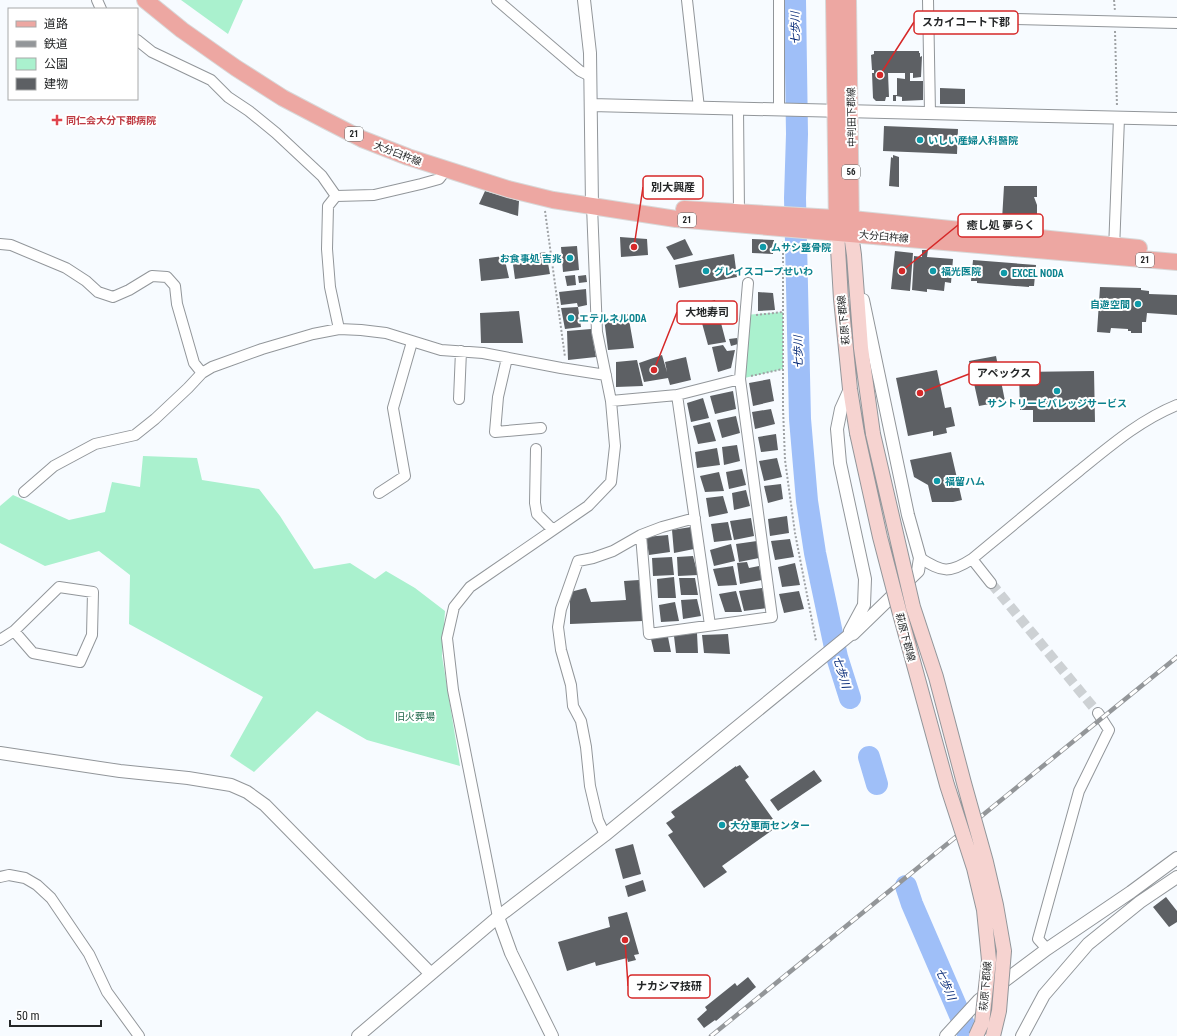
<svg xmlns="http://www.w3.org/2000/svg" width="1177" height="1036" font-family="'Roboto Condensed','Noto Sans JP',sans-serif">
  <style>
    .green { fill: #aaf1ce }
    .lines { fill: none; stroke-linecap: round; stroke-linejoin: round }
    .river { stroke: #9fbff8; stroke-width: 22 }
    .building { fill: #5d6064 }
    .minor-tunnel { stroke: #cdd1d4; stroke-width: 10; stroke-dasharray: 10 5; stroke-linecap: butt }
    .minor-casing { stroke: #92969a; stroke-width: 12 }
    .tertiary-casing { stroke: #92969a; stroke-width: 14 }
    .secondary-casing { stroke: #92969a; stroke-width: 16 }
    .primary-casing { stroke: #d8d8d8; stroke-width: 18 }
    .path { stroke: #9fa2a5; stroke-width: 2; stroke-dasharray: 2 2; stroke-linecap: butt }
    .minor { stroke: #fff; stroke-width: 10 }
    .tertiary { stroke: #fff; stroke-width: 12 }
    .secondary { stroke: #f6d3d0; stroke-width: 14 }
    .primary { stroke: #eda7a2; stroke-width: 16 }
    .rail-casing { stroke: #939699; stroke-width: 4.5 }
    .rail { stroke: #fff; stroke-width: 3; stroke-dasharray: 9; stroke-linecap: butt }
    .secondary-bridge-casing { stroke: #92969a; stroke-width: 16; stroke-linecap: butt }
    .secondary-bridge { stroke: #f6d3d0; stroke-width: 14 }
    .health-dot { fill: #e0444e; stroke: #fff; stroke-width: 1.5 }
    .culture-dot { fill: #0f9aa8; stroke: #fff; stroke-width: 1.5 }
    .labels { text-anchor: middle; stroke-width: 4; stroke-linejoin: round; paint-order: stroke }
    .shield { fill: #fff; stroke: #666868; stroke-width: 1 }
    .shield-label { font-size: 9px; font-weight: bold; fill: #252728 }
    .street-label { font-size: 10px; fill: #252728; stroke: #fff }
    .health-label { font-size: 10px; font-weight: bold; fill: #be3a42; stroke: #fff; text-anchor: start }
    .culture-label { font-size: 10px; font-weight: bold; fill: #0d838f; stroke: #fff; text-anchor: start }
    .park-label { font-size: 10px; fill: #1f6649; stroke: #fff }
    .water-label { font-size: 11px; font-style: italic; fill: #022675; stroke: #fff }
    .leader { fill: none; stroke: #d62828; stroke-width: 1.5 }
    .callout-dot { fill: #d62828; stroke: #fff; stroke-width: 1.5 }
    .callout { fill: #fff; stroke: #d62828; stroke-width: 1.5 }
    .callout-label { font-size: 11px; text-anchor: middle; font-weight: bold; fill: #252728 }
  </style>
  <rect width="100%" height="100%" fill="#f7fbff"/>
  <!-- green -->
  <path class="green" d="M181 0H243L228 34Z
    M783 312V369L740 379 745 315Z
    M143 456 197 458 202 480 259 489 280 516 314 569 350 563 375 579 386 571 415 588 445 611 442 656 460 766 367 740 317 711 254 772 230 756 263 697 129 624 130 575 99 551 45 566 0 543V506L13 495 69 520 105 512 112 482 140 487Z"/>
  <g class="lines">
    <!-- river -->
    <path class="river" d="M795 0 797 134 795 198 800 419 807 501 815 553 837 657 850 698
      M869 757 877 784
      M906 886 912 904 969 1036"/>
  </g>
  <!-- building -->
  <path class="building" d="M874 51H919V53H920V57L922 56 921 77 913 78V73H910V81H923V100L902 101V97L896 96V101H893V95H897V78L905 79V73H888L889 97H886L885 101H876L873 98 872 73H874V70H872L871 55 874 54Z
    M940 88 965 89V104H940Z
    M884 126 958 129 957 154 883 151Z
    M893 155 899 157V187L889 186 891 157 893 158Z
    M1004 186H1037V197H1034L1037 205V222L1038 224 1028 226H1013L1003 223 1002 220Z
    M485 191 519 201 518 216 479 204Z
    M620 237 647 239 648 255 621 257Z
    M685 239 693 255 674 260 666 247Z
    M752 239 774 240 773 254 752 253Z
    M577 246 579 270 563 272 561 247Z
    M922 250H928L927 257 953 259 951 283 945 282 944 291 927 289V292L912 290 914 256 922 257Z
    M895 251 913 253 910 291 891 289Z
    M546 252 550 274 515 279 512 257Z
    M734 254 737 277 679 288 675 265Z
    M504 256 509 278 481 281 479 259Z
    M973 260 1036 265 1034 286H1029V287L977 283V281H971Z
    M575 275 576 285 567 286 565 276Z
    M586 275 587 282 579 283 578 276Z
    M1100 287 1141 288V290L1149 291V294L1177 295V315L1147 313 1146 322H1142V333H1131V331H1128V329L1111 328 1110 333 1097 332Z
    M586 289 587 305 578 307 577 303 561 305 559 292Z
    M758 292 773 293 775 310 758 311Z
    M715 300 726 342 708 345 697 305Z
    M578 307 581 327 565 329 561 308Z
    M519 311 523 343H481L480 313Z
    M628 314 634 348 608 350 604 318Z
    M591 329 596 357 568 360 567 331Z
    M737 338 738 344 731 346 729 339Z
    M723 345 727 351 735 350 731 368 718 372 712 347Z
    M662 355 667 372 665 362 686 357 691 380 670 385 668 378 644 382 639 363Z
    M996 356 1005 401 979 406 969 361Z
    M637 360 643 386 616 387V362Z
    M937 370 945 408 951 407 955 426 946 428 947 433 933 436V431L908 436 896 378Z
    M1094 371 1095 422H1033V410H1020L1019 372Z
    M770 379 774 401 753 406 749 383Z
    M733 391 736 409 715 414 710 396Z
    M703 398 709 418 691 422 687 403Z
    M771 409 775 424 755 429 752 412Z
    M736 416 740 433 722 438 717 420Z
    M710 422 716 441 698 444 693 426Z
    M776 434 778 450 761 452 758 437Z
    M737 445 740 461 724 465 722 447Z
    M717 448 720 465 697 468 695 452Z
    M951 452 962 500 953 502H932L928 485 914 477 910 460Z
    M777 458 782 477 764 481 759 461Z
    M742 469 746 485 729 489 726 472Z
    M719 472 724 491 705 492 700 476Z
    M781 484 783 499 768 503 764 486Z
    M746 490 750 506 734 510 732 493Z
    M723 496 728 513 709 517 706 498Z
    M787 516 789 533 770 536 768 519Z
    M751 518 754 536 734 540 730 521Z
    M728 522 732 540 714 542 711 524Z
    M691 527 694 549 674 553 672 530Z
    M668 535 670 552 649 555 646 537Z
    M790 539 794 557 775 560 771 541Z
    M757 541 759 558 739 562 736 544Z
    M731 544 735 561 714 566 710 550Z
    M693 556 698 575 678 576 677 557Z
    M672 557 674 575 653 576 652 558Z
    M747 562 749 568 759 566 762 580 740 584 737 563Z
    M795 563 800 585 782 587 778 567Z
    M733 566 737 585 718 586 713 569Z
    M674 577 676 598H658L657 579Z
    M679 578H695L698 595H681Z
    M639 580 643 621 570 624V592L586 588 591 602 626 600 624 581Z
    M762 588 767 608 744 611 739 591Z
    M736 591 742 612H725L719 594Z
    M799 591 804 609 784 613 779 594Z
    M697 599 701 616 683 619 681 600Z
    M675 602 679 621 661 622 659 605Z
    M697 633 698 653H676L674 636Z
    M728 634 730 654 704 653 702 635Z
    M668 637 671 652H654L651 639Z
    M740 765 749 777 745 780 778 826 722 866 727 872 704 888 668 835 673 832 666 823 675 817 671 812 736 766V767Z
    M814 770 822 781 778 811 770 800Z
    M633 844 641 874 623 879 615 849Z
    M643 880 646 891 628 897 625 886Z
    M1166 897 1177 911V922L1169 927 1153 907Z
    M627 912 639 954 634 955 636 960 628 962 627 958 596 966 595 962 567 971 558 942 610 927 608 917Z
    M748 977 756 987 716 1021 715 1020 704 1028 697 1019 707 1010 705 1007 735 983 737 986Z"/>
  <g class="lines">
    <!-- minor-tunnel -->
    <path class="minor-tunnel" d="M991 583 1098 713"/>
    <defs>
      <path id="minor" d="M97 0 101 9
        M497 0 580 71 590 76
        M687 0 699 108
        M779 0V109
        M928 0 930 113
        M929 17 1177 23
        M137 40 152 52 211 80 228 97 249 111 276 133 322 176 336 196 374 195 421 184 439 179 446 170
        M738 109 739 212
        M336 196 328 206 327 249 330 287 339 329
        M0 244 11 245 66 268 86 281 98 292 113 297 129 290 152 276 167 277 175 286 177 304 194 363 202 373 212 367 262 349 313 334 339 329 361 330 386 333 441 350 483 353 561 368 606 375
        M1114 250 1119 118
        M507 358 498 397 495 432 541 428
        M740 379 748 283
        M677 395 710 625
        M459 399 461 351
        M611 401 677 395 740 379 772 617 649 634 641 535
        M536 449 535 503 537 514 553 530
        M24 492 54 466 95 444 135 435 155 419 188 388 202 373
        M379 493 405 476 393 408 412 342
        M920 558C942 572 949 574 972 559
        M991 583 972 559C1007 530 1043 500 1079 471 1110 446 1140 420 1177 405
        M0 640 14 631 59 587 93 592 92 635 80 662 33 653 14 631
        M605 835 598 820 590 786 586 747 581 721 573 706 571 685 561 650 558 627 561 609 578 561 593 558 613 551 641 535 662 527 695 518
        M0 877 9 875 25 878 37 885 51 898 89 954 107 992 139 1036
        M498 917 453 690 447 638 454 607 470 587 588 506 611 482 615 446 611 401 597 332 592 206
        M1047 949 1038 939 1079 791 1109 730 1098 713"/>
      <path id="tertiary" d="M584 0 590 53 592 206
        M591 105 1177 119
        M850 389 841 409 837 429 840 463 865 579 864 605 850 631 853 634 918 571 920 558 908 515 863 300 858 299
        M0 753 120 771 188 778 231 785 247 792 265 805 430 973
        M498 917 511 953 552 1036
        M358 1036 498 917 605 835 852 633
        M946 1036 979 1000 1047 949 1131 892 1177 858
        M1022 1036 1044 995 1088 944 1140 902 1177 877"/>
      <path id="secondary" d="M837 232 841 299 850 389 857 433
        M851 234 854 255 861 348 873 434"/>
      <path id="primary" d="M145 0 182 30 236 68 283 98 325 120 362 139 408 157 508 189 553 200 676 219 1177 262
        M834 0 837 228
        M848 0 851 228
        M684 209 852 219 1139 248"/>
    </defs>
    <!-- minor casing -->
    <use href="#minor" class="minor-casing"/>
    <!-- tertiary casing -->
    <use href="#tertiary" class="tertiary-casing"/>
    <!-- secondary casing -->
    <use href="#secondary" class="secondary-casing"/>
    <!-- primary casing -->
    <use href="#primary" class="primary-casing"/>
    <!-- path -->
    <path class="path" d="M1114 0 1115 11
      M1115 31 1117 107
      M545 211 565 357
      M783 241V408L785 460 795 533 816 641
      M756 315 783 312
      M751 376 783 369"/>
    <!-- minor -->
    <use href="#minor" class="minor"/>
    <!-- tertiary -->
    <use href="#tertiary" class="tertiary"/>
    <!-- secondary -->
    <use href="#secondary" class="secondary"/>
    <!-- primary -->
    <use href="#primary" class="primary"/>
    <defs>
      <path id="rail" d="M711 1036 1177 657"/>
    </defs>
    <!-- rail casing -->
    <use href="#rail" class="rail-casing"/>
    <!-- rail -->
    <use href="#rail" class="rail"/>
    <defs>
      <path id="secondary-bridge" d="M857 433 880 537 899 610 947 785 974 868 984 910 989 960 982 1023 976 1036
        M873 434 913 607 936 677 964 783 986 862 996 905 1004 951 999 1011 993 1036"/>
    </defs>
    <!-- secondary-bridge casing -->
    <use href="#secondary-bridge" class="secondary-bridge-casing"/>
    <!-- secondary-bridge -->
    <use href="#secondary-bridge" class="secondary-bridge"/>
  </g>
  <!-- markers -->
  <path class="health-dot" d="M55 114h4v4h4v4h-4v4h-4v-4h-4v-4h4z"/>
  <g class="culture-dot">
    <circle cx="920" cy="140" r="4"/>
    <circle cx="763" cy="247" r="4"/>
    <circle cx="570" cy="258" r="4"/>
    <circle cx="706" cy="271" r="4"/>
    <circle cx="933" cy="271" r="4"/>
    <circle cx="1004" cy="273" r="4"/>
    <circle cx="1138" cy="304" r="4"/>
    <circle cx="571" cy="318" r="4"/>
    <circle cx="1057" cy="391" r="4"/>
    <circle cx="937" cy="481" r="4"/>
    <circle cx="722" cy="825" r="4"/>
  </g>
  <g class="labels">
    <!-- shield labels -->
    <g class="shield">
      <rect x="345" y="127" width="18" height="14" rx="3"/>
      <rect x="842" y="165" width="18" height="14" rx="3"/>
      <rect x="678" y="213" width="18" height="14" rx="3"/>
      <rect x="1136" y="253" width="18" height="14" rx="3"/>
    </g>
    <g class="shield-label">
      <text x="354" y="137">21</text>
      <text x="851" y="175">56</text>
      <text x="687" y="223">21</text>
      <text x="1145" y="263">21</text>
    </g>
    <!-- street labels -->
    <g class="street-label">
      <text transform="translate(851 117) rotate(-91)" y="4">中判田下郡線</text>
      <text transform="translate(398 153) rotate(21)" y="4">大分臼杵線</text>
      <text transform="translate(884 236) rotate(5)" y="4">大分臼杵線</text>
      <text transform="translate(843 320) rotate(-96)" y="4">萩原下郡線</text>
      <text transform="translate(906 637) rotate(75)" y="4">萩原下郡線</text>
      <text transform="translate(985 986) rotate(-85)" y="4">萩原下郡線</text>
    </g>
    <!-- health labels -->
    <g class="health-label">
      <text x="66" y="124">同仁会大分下郡病院</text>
    </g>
    <!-- culture labels -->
    <g class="culture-label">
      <text x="928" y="144">いしい産婦人科醫院</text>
      <text x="771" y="251">ムサシ整骨院</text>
      <text x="562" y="262" text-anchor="end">お食事処 吉兆</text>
      <text x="714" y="275">グレイスコープせいわ</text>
      <text x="941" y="275">福光医院</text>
      <text x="1012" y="277">EXCEL NODA</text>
      <text x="1130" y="308" text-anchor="end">自遊空間</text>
      <text x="579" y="322">エテルネルODA</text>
      <text x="1057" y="407" text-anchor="middle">サントリービバレッジサービス</text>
      <text x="945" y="485">福留ハム</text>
      <text x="730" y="829">大分車両センター</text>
    </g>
    <!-- park labels -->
    <g class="park-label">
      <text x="415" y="720">旧火葬場</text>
    </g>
    <!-- water labels -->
    <g class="water-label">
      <text transform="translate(795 28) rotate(-91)" y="4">七歩川</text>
      <text transform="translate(798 352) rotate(-91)" y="4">七歩川</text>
      <text transform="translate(842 672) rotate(73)" y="4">七歩川</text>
      <text transform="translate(946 984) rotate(67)" y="4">七歩川</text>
    </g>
  </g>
  <!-- callouts -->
  <path class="leader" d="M880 75L914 22M634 247L643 187M902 271L958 225M654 370L677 312M920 393L969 374M625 940L628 986"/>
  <g class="callout-dot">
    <circle cx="880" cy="75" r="4"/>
    <circle cx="634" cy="247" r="4"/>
    <circle cx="902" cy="271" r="4"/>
    <circle cx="654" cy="370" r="4"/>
    <circle cx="920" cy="393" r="4"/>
    <circle cx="625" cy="940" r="4"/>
  </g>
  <g class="callout">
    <rect x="914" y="11" width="104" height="23" rx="4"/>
    <rect x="643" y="176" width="60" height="23" rx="4"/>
    <rect x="958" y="214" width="85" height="23" rx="4"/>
    <rect x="677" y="301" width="60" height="23" rx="4"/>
    <rect x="969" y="362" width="71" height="23" rx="4"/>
    <rect x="628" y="975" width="82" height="23" rx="4"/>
  </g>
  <g class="callout-label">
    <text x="966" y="26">スカイコート下郡</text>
    <text x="673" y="191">別大興産</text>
    <text x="1001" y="229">癒し処 夢らく</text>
    <text x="707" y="316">大地寿司</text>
    <text x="1004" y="377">アペックス</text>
    <text x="669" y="990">ナカシマ技研</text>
  </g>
  <!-- legend -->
  <rect x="8" y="8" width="130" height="92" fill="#ffffff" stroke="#a8a9a9"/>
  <rect x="16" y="21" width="20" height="6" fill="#eda7a2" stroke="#a8a9a9"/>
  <text x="44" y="28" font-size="12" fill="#252728">道路</text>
  <rect x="16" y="41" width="20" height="6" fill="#939699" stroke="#a8a9a9"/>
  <text x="44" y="48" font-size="12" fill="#252728">鉄道</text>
  <rect x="16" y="58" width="20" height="12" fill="#aaf1ce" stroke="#a8a9a9"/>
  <text x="44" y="68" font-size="12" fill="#252728">公園</text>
  <rect x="16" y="78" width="20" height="12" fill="#5d6064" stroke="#a8a9a9"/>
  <text x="44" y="88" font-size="12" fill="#252728">建物</text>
  <!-- scale -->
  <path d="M10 1020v6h91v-6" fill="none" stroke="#252728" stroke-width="2"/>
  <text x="16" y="1020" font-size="12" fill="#252728" stroke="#ffffff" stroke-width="3" paint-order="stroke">50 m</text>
</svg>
